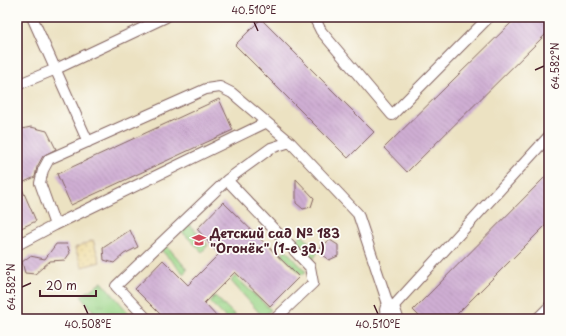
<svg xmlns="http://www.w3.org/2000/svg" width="566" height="336" font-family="'Playpen Sans',sans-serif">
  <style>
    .grass { fill: url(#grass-tufts); stroke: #727a5a }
    .sand { fill: url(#sand-dots); stroke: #9c7c64 }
    .building { fill: url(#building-back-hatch) }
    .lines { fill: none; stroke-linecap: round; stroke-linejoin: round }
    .lane-casing { stroke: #836360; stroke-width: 12 }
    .street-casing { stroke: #836360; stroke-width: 22 }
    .lane { stroke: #fff; stroke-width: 10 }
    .street { stroke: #fff; stroke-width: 20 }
    .ticks { fill: none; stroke: #4a1f2b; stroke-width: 1.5 }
    .labels { text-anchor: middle; stroke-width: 3.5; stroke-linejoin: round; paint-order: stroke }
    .poi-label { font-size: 13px; font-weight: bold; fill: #4a1f2b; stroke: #fdfcf7; text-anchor: start }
    .neatline { fill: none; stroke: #4a1f2b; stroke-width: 1.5 }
    .ticks-label { font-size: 10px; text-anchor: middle; fill: #4a1f2b }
  </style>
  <defs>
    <pattern id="grass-tufts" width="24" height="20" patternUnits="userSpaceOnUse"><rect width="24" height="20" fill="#9bd588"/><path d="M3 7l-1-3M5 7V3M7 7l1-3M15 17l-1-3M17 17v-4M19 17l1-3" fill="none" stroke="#87b676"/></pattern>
    <pattern id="sand-dots" width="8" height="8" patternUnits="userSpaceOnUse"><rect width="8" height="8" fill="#eeda9e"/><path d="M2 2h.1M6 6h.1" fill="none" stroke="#cebb88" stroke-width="1.8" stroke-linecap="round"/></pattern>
    <pattern id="building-back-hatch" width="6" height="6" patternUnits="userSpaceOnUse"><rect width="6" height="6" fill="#cfaed3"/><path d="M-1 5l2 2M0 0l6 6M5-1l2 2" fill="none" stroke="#b395b5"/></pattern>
  </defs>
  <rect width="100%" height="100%" fill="#fdfcf7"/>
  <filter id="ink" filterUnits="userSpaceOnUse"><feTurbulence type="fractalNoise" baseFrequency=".025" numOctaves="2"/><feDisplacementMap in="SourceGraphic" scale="8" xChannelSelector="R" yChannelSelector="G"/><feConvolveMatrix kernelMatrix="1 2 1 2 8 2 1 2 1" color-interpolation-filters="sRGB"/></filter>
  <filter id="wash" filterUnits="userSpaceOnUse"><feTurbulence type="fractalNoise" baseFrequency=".012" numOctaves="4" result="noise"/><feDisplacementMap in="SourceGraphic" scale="16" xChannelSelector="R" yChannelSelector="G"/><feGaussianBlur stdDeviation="0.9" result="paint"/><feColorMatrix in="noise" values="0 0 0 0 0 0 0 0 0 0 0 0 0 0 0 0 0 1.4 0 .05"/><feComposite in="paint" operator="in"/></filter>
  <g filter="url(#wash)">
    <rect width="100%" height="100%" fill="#ece2c2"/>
    <!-- grass -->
    <path class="grass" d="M189 224 208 245 202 252 181 231Z
      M302 235 318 252 312 261 293 242Z
      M166 245 187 269 184 274 161 250Z
      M286 250 306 272 302 275 281 254Z
      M235 276 271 310 263 317 231 281Z
      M102 282 134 319H100L81 296Z
      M215 296 239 319H227L210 302Z"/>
    <!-- sand -->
    <path class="sand" d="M93 240 100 262 82 267 75 248Z"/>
    <g id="blocks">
      <!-- building -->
      <path class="building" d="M517 17H549V31L407 172 384 148Z
        M261 19 374 132 348 158 235 45Z
        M219 99 233 130 71 205 57 174Z
        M31 127 47 131 56 149 43 156 37 167 35 177 20 184 36 221 17 230V130Z
        M549 173V222L452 319H422L413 310Z
        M296 179 314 198 311 207 303 209 296 203Z
        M223 202 299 277 270 306 235 272 204 303 219 319H165L135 289 163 260 188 285 219 254 197 229Z
        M130 230 138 247 124 254 114 263 104 260 103 248Z
        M330 240 338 245V256L329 260 322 255 321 246Z
        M56 244H67L70 253 65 260 50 261 35 274 25 273 22 262 30 256 45 259Z"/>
    </g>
  </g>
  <g filter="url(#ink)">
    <use href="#blocks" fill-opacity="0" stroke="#836360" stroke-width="1"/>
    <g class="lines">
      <defs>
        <path id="lane" d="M32 17 88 142
          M314 17 321 31 392 115 489 17
          M17 85 56 69 166 17
          M227 180 310 267 313 283 275 319
          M55 225 265 123
          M17 245 55 225 40 183 43 170 49 159 206 89 220 87 232 93 290 142 358 214 390 310 549 136
          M147 319 116 286 227 180 271 148 290 142
          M537 319 549 307"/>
        <path id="street" d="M390 310 393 319"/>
      </defs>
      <!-- lane casing -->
      <use href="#lane" class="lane-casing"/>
      <!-- street casing -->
      <use href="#street" class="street-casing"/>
      <!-- lane -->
      <use href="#lane" class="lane"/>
      <!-- street -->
      <use href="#street" class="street"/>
    </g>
  </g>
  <!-- ticks -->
  <path class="ticks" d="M254 22 258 31M535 70 544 66M22 287 31 283M84 305 88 314M374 305 378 314"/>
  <!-- icons -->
  <defs>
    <symbol id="school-bare" viewBox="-9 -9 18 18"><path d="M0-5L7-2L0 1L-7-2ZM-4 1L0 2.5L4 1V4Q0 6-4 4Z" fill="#d1495b" stroke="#fdfcf7" stroke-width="2.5" paint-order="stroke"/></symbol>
  </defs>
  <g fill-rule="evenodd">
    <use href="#school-bare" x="189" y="230" width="20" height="20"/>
  </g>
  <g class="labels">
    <!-- poi labels -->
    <g class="poi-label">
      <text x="210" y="238">Детский сад № 183<tspan x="210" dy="15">"Огонёк" (1-е зд.)</tspan></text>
    </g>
  </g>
  <!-- margin -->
  <rect width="566" height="336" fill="none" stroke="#fdfcf7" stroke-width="44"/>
  <!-- scale -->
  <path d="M40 290v6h56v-6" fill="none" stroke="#4a1f2b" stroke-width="2"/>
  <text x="46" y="290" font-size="12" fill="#4a1f2b" stroke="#fdfcf7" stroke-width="3" paint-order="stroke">20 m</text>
  <rect x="22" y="22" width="522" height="292" class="neatline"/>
  <g class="ticks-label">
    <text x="254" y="14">40.510°E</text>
    <text transform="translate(555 66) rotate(-90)" y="4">64.582°N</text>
    <text transform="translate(11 287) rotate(-90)" y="4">64.582°N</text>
    <text x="88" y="328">40.508°E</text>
    <text x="378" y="328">40.510°E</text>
  </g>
</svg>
